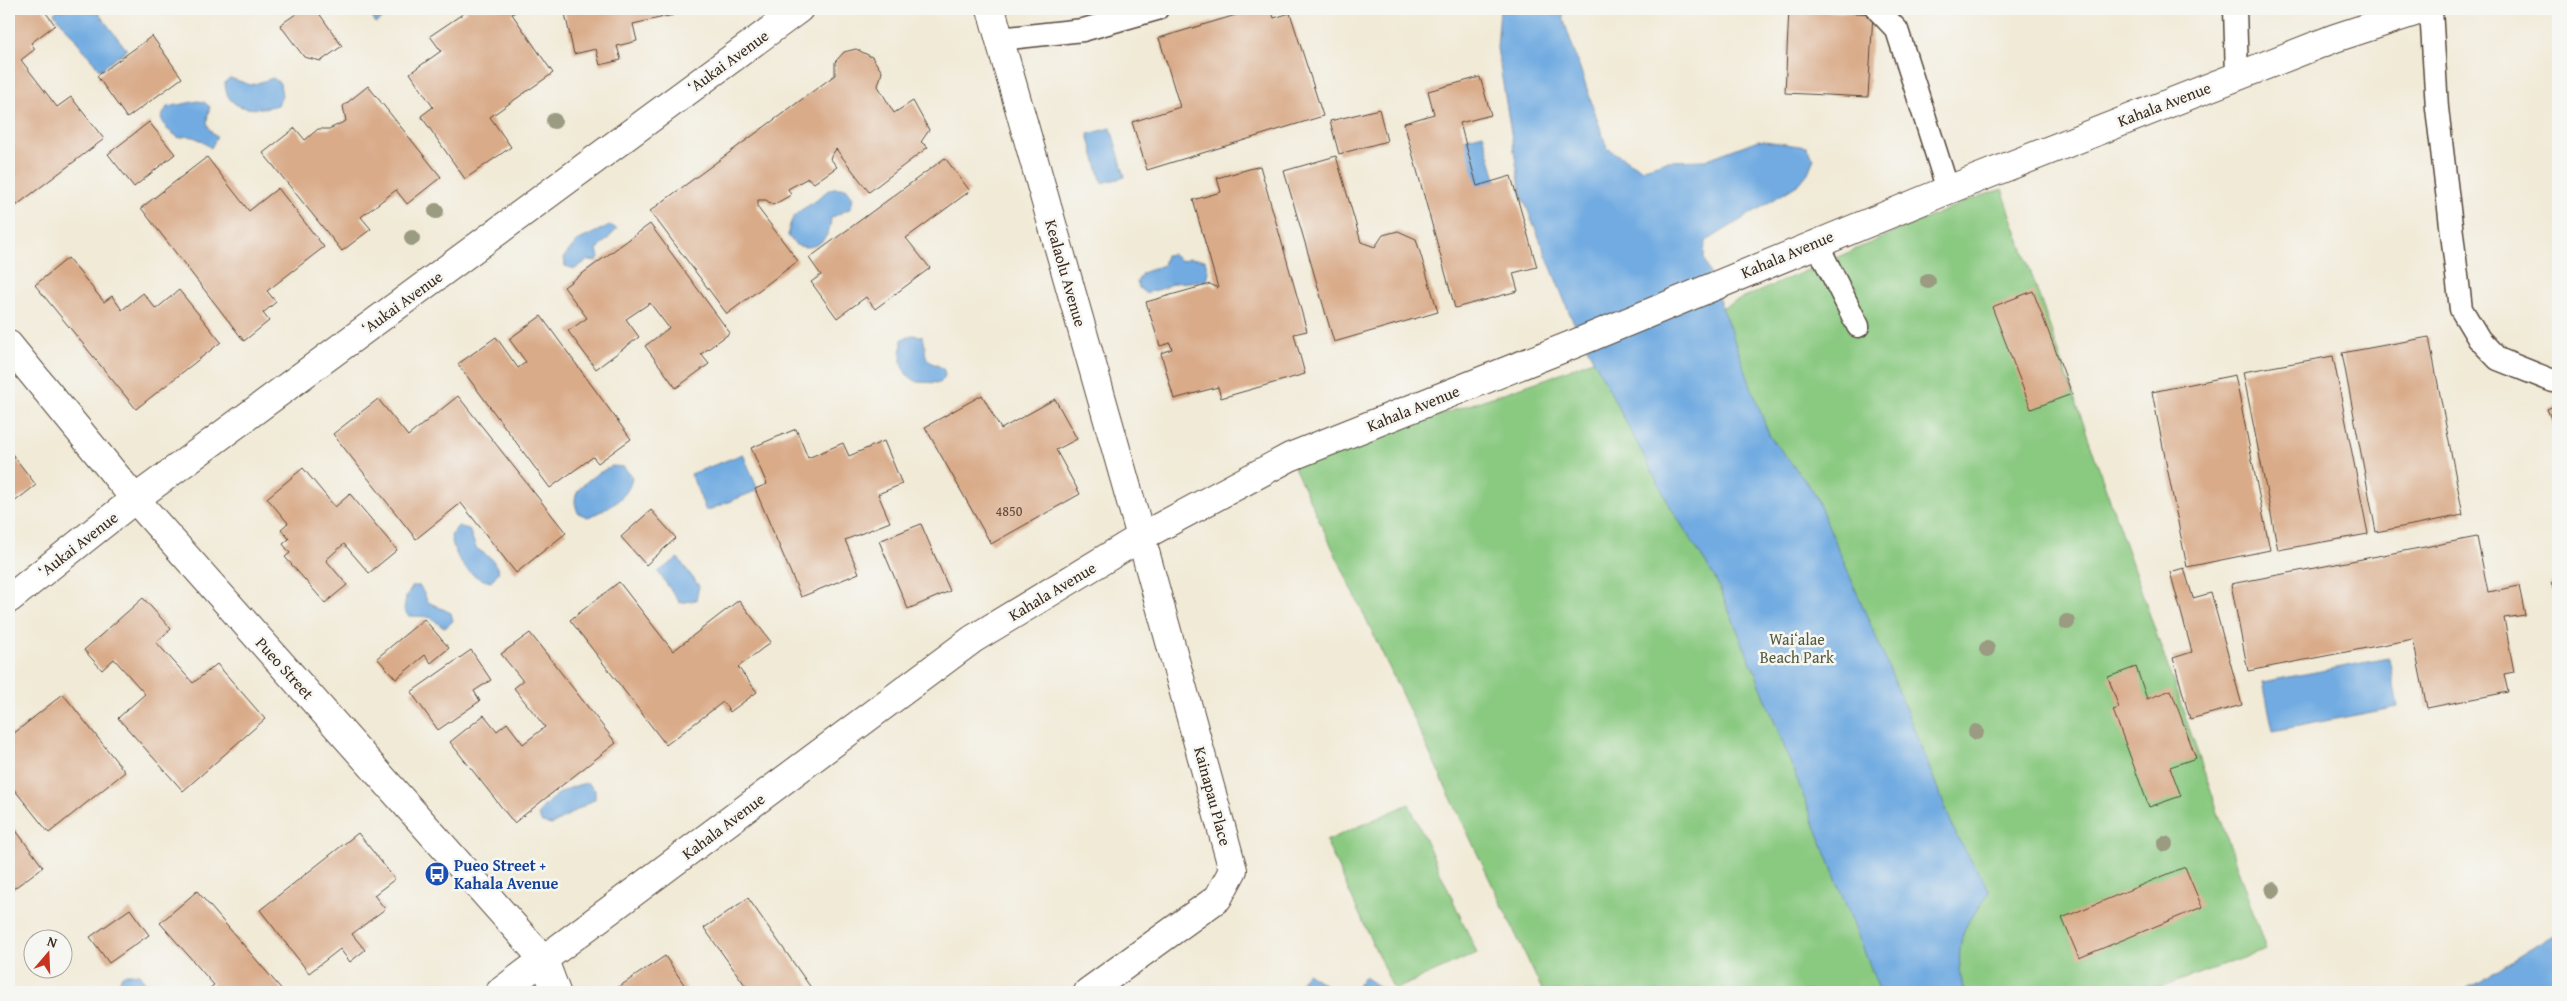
<svg xmlns="http://www.w3.org/2000/svg" width="2567" height="1001" font-family="'Gentium Book Plus',serif">
  <style>
    .green { fill: #89c980; stroke: #627a4f }
    .water { fill: #71abe1; stroke: #566a80 }
    .building { fill: #d9ab89 }
    .lines { fill: none; stroke-linecap: round; stroke-linejoin: round }
    .service-casing { stroke: #56473a; stroke-width: 25 }
    .minor-casing { stroke: #56473a; stroke-width: 30 }
    .tertiary-casing { stroke: #56473a; stroke-width: 30 }
    .service { stroke: #fff; stroke-width: 22 }
    .minor { stroke: #fff; stroke-width: 28 }
    .tertiary { stroke: #fff; stroke-width: 28 }
    .tree { fill: #9a9b81 }
    .labels { text-anchor: middle; stroke-width: 5; stroke-linejoin: round; paint-order: stroke }
    .number-label { font-size: 14px; fill: #624a39 }
    .street-label { font-size: 16px; fill: #3b2a1e; stroke: #f6f6f2 }
    .park-label { font-size: 16px; fill: #525a3b; stroke: #f6f6f2 }
    .transit-label { font-size: 16px; font-weight: bold; fill: #164399; stroke: #f6f6f2; text-anchor: start }
  </style>
  <rect width="100%" height="100%" fill="#f6f6f2"/>
  <filter id="ink" filterUnits="userSpaceOnUse"><feTurbulence type="fractalNoise" baseFrequency=".02" numOctaves="2"/><feDisplacementMap in="SourceGraphic" scale="10" xChannelSelector="R" yChannelSelector="G"/><feConvolveMatrix kernelMatrix="1 2 1 2 8 2 1 2 1" color-interpolation-filters="sRGB"/></filter>
  <filter id="wash" filterUnits="userSpaceOnUse"><feTurbulence type="fractalNoise" baseFrequency=".0096" numOctaves="4" result="noise"/><feDisplacementMap in="SourceGraphic" scale="20" xChannelSelector="R" yChannelSelector="G"/><feGaussianBlur stdDeviation="1.12" result="paint"/><feColorMatrix in="noise" values="0 0 0 0 0 0 0 0 0 0 0 0 0 0 0 0 0 1.4 0 .05"/><feComposite in="paint" operator="in"/></filter>
  <g filter="url(#wash)">
    <rect width="100%" height="100%" fill="#f1ead7"/>
    <!-- green -->
    <path class="green" d="M2002 189 2266 950 2148 992H1543L1293 465 1548 378 1725 306 1969 200Z
      M1409 804 1477 953 1394 990 1326 841Z"/>
    <!-- water -->
    <path class="water" d="M59 9H95L127 50 100 70 54 13Z
      M366 9H397L376 23Z
      M1500 9H1563V18L1607 148 1641 169 1667 161 1705 160 1758 140 1806 147 1814 158 1808 173 1799 184 1705 242 1704 258 1769 435 1814 492 1895 682 1957 837 1990 891C1985 902 1979 907 1972 916 1956 939 1958 966 1964 992H1880L1757 677 1715 578 1671 508 1571 317 1521 193 1497 48Z
      M230 78 251 85 273 78 280 83 282 96 278 105C257 111 225 113 225 82Z
      M198 101 204 102 210 107C206 120 205 128 217 137L211 148C199 140 194 133 179 138L167 129 161 118 167 107Z
      M1111 128 1125 177 1102 183 1088 134Z
      M1483 134 1497 182 1471 189 1456 141Z
      M833 188H846L853 197 851 208 831 218C830 239 817 252 796 245L788 236C790 212 800 212 817 200 823 195 825 191 833 188Z
      M610 225 617 229 597 250 599 257 597 261 588 260 575 269 565 266 564 257 577 241Z
      M1172 254 1181 261 1189 258 1205 260 1208 271 1206 281 1173 283 1161 289 1145 293 1139 288 1137 282 1142 273 1163 265 1166 255Z
      M912 335 922 336C927 344 923 355 929 361 934 365 940 365 944 370L945 376 940 383 917 382 906 374 901 361 902 339Z
      M743 454 758 490 706 511 691 474Z
      M612 466 624 467 632 477C630 498 606 510 588 517L578 513C577 510 575 505 575 501 575 485 600 472 612 466Z
      M458 526 469 529 476 548 492 559 499 571 491 582C467 577 455 559 451 536Z
      M678 558 699 586 696 600 680 603 658 572Z
      M413 586H420L428 602 451 613 453 621 446 627C438 626 439 623 433 619 426 615 416 617 408 616L404 609 406 597Z
      M2389 658 2398 707 2273 731 2263 682Z
      M588 783 595 790V799L552 825 542 823 538 815C547 798 570 785 588 783Z
      M2558 932V992H2461Z
      M1307 973 1337 992H1294Z
      M126 974H139L153 992H122L118 987 121 977Z
      M1364 977 1387 992H1354Z"/>
    <g id="blocks">
      <!-- building -->
      <path class="building" d="M9 9H43L55 25 31 43 35 49 21 60 57 107 71 97 104 139 9 211Z
        M162 9H176L166 15Z
        M303 9H316L342 46 321 61 304 57 280 25Z
        M465 9H520L512 14 553 73 490 117 511 147 465 179 421 116 433 107 410 73 441 51 430 36 467 11Z
        M564 9H672L673 15 633 24 637 41 617 46 621 60 600 65 596 49 574 54Z
        M1256 9H1271L1274 18 1290 13 1323 116 1147 170 1132 122 1180 107 1159 38Z
        M1789 9 1873 14 1868 97 1785 93Z
        M152 36 182 78 127 118 97 76Z
        M856 49 872 57 882 72 878 86 894 113 913 101 929 130 921 142 928 147 869 192 836 149 830 158 837 167 814 183 808 178 788 189 791 195 773 205 766 200H758V208L798 261 727 314 650 211 835 75V62L844 52Z
        M1480 77 1491 115 1460 123 1477 186 1511 176 1537 267 1513 273 1518 291 1455 308 1404 123 1434 114 1428 91Z
        M368 86 441 177 407 204 396 190 361 217 371 229 342 251 263 153 295 128 305 140 318 129H329L346 121 343 106Z
        M1379 109 1387 141 1339 154 1330 121Z
        M149 122 175 154 134 187 108 154Z
        M1336 156 1361 242 1375 247 1383 235 1398 231 1416 239 1438 312 1334 342 1284 171Z
        M207 157 249 211 278 188 324 247 267 291 276 302 263 313 269 321 244 341 141 208Z
        M945 158 970 191 906 238 930 268 875 309 866 297 837 318 811 282 821 275 809 258Z
        M1260 166 1307 331 1294 334 1305 374 1221 398 1218 387 1174 399 1161 353 1172 349 1170 343 1160 346 1146 302 1210 284 1218 288 1193 200 1221 192 1217 178Z
        M650 224 730 333 701 354 709 364 676 388 645 346 669 328 650 303 626 319 639 337 596 369 568 331 587 318 564 287Z
        M68 258 104 302 112 296 122 310 143 293 156 309 179 290 221 342 136 409 35 285Z
        M2033 291 2072 394 2031 409 1992 307Z
        M541 316 631 439 598 463 593 457 550 488 458 364 496 337 518 368 526 362 509 339Z
        M2429 337 2463 515 2376 532 2342 353Z
        M2333 356 2368 534 2278 550 2243 372Z
        M2235 375 2270 550 2187 567 2152 392Z
        M982 395 1001 429 1055 399 1077 439 1056 450 1080 494 991 544 925 427Z
        M458 396 566 533 516 573 461 503 416 539 333 434 378 399 408 436Z
        M2558 404V435L2547 409Z
        M796 429 808 458 843 443 849 456 884 441 902 484 878 494 890 522 845 540 859 573 801 597 755 489 767 484 751 448Z
        M9 450 36 485 9 506Z
        M303 468 335 507 350 494 397 550 369 573 344 544 326 560 347 585 325 603 285 557 290 553 283 544 289 539 281 529 288 523 267 498Z
        M651 510 676 538 646 565 621 537Z
        M921 524 950 591 908 609 879 541Z
        M2477 537 2488 592 2519 586 2525 615 2504 618 2514 672 2504 674 2508 692 2427 708 2413 639 2248 671 2231 584Z
        M2184 568 2193 598 2211 593 2242 705 2190 719 2173 658 2192 652 2170 572Z
        M2558 580V600L2551 583Z
        M619 582 673 651 739 600 771 642 738 667 757 692 730 712 723 702 666 745 570 620Z
        M143 598 171 629 156 642 193 683 217 664 265 719 183 791 118 718 145 694 114 659 102 670 84 650Z
        M424 619 449 648 431 663 425 655 396 679 377 658Z
        M530 633 616 743 514 823 450 742 484 715 497 731 507 723 523 744 545 727 514 688 523 681 501 654Z
        M471 650 491 680 474 691 480 701 438 730 411 692Z
        M2136 667 2147 699 2171 690 2196 758 2170 767 2181 796 2149 807 2113 710 2119 708 2108 677Z
        M63 694 125 772 49 833 9 783V729L13 734Z
        M9 821 43 867 9 892Z
        M358 833 395 879 374 895 385 909 352 934 365 950 350 962 340 949 309 973 260 910Z
        M2185 867 2202 907 2079 958 2062 918Z
        M197 891 284 992H205L214 985 160 923Z
        M748 898 814 992H750L704 928Z
        M130 909 149 935 109 963 90 937Z
        M665 956 689 992H611Z"/>
    </g>
  </g>
  <g filter="url(#ink)">
    <use href="#blocks" fill-opacity="0" stroke="#56473a" stroke-width="1"/>
    <g class="lines">
      <defs>
        <path id="service" d="M1877 9 1897 30 1948 190
          M2235 9 2237 76
          M2431 9 2437 108 2461 309 2479 339 2498 359 2553 381 2558 379
          M999 39 1083 30 1157 9
          M1816 242 1858 326"/>
        <path id="minor" d="M9 345 135 499 544 960 556 992
          M9 599 135 499 799 9
          M1088 992 1218 898 1233 870 1141 537 1290 457 1574 344 1948 190 2335 38 2424 9"/>
        <path id="tertiary" d="M500 992 973 639 1141 537 991 9"/>
      </defs>
      <!-- service casing -->
      <use href="#service" class="service-casing"/>
      <!-- minor casing -->
      <use href="#minor" class="minor-casing"/>
      <!-- tertiary casing -->
      <use href="#tertiary" class="tertiary-casing"/>
      <!-- service -->
      <use href="#service" class="service"/>
      <!-- minor -->
      <use href="#minor" class="minor"/>
      <!-- tertiary -->
      <use href="#tertiary" class="tertiary"/>
    </g>
    <!-- trees -->
    <g class="tree">
      <circle cx="554" cy="121" r="8"/>
      <circle cx="436" cy="211" r="8"/>
      <circle cx="412" cy="238" r="8"/>
      <circle cx="1928" cy="281" r="8"/>
      <circle cx="2067" cy="622" r="8"/>
      <circle cx="1987" cy="649" r="8"/>
      <circle cx="1976" cy="732" r="8"/>
      <circle cx="2165" cy="844" r="8"/>
      <circle cx="2273" cy="890" r="8"/>
    </g>
  </g>
  <!-- icons -->
  <defs>
    <symbol id="bus-disc" viewBox="-11 -11 22 22"><circle r="9.5" fill="#1a4fb4" stroke="#f6f6f2"/><path d="M-5-6H5V4H4V6H2V4H-2V6H-4V4H-5ZM-3.5-4V0h7V-4ZM-3.5 1.2v1.5H-2V1.2ZM2 1.2v1.5H3.5V1.2Z" fill="#fff"/></symbol>
  </defs>
  <g fill-rule="evenodd">
    <use href="#bus-disc" x="423" y="860" width="28" height="28"/>
  </g>
  <g class="labels">
    <!-- number labels -->
    <g class="number-label">
      <text x="1009" y="516">4850</text>
    </g>
    <!-- street labels -->
    <g class="street-label">
      <text transform="translate(728 61) rotate(-36)" y="6">ʻAukai Avenue</text>
      <text transform="translate(2164 104) rotate(-21)" y="6">Kahala Avenue</text>
      <text transform="translate(1787 254) rotate(-23)" y="6">Kahala Avenue</text>
      <text transform="translate(1066 273) rotate(74)" y="6">Kealaolu Avenue</text>
      <text transform="translate(402 302) rotate(-36)" y="6">ʻAukai Avenue</text>
      <text transform="translate(1413 408) rotate(-22)" y="6">Kahala Avenue</text>
      <text transform="translate(78 544) rotate(-38)" y="6">ʻAukai Avenue</text>
      <text transform="translate(1052 591) rotate(-31)" y="6">Kahala Avenue</text>
      <text transform="translate(285 668) rotate(48)" y="6">Pueo Street</text>
      <text transform="translate(1213 796) rotate(75)" y="6">Kainapau Place</text>
      <text transform="translate(723 826) rotate(-37)" y="6">Kahala Avenue</text>
    </g>
    <!-- park labels -->
    <g class="park-label">
      <text x="1797" y="645">Waiʻalae<tspan x="1797" dy="18">Beach Park</tspan></text>
    </g>
    <!-- transit labels -->
    <g class="transit-label">
      <text x="454" y="871">Pueo Street +<tspan x="454" dy="18">Kahala Avenue</tspan></text>
    </g>
  </g>
  <!-- margin -->
  <rect width="2567" height="1001" fill="none" stroke="#f6f6f2" stroke-width="30"/>
  <!-- north arrow -->
  <g transform="translate(48 954) rotate(19)"><circle r="24" fill="#f6f6f2" stroke="#aba49d"/>
  <path d="M0-4L9 19L0 12L-9 19Z" fill="#c8321e"/>
  <text y="-8" font-size="14" font-weight="bold" text-anchor="middle" fill="#3b2a1e">N</text>
  </g>
</svg>
